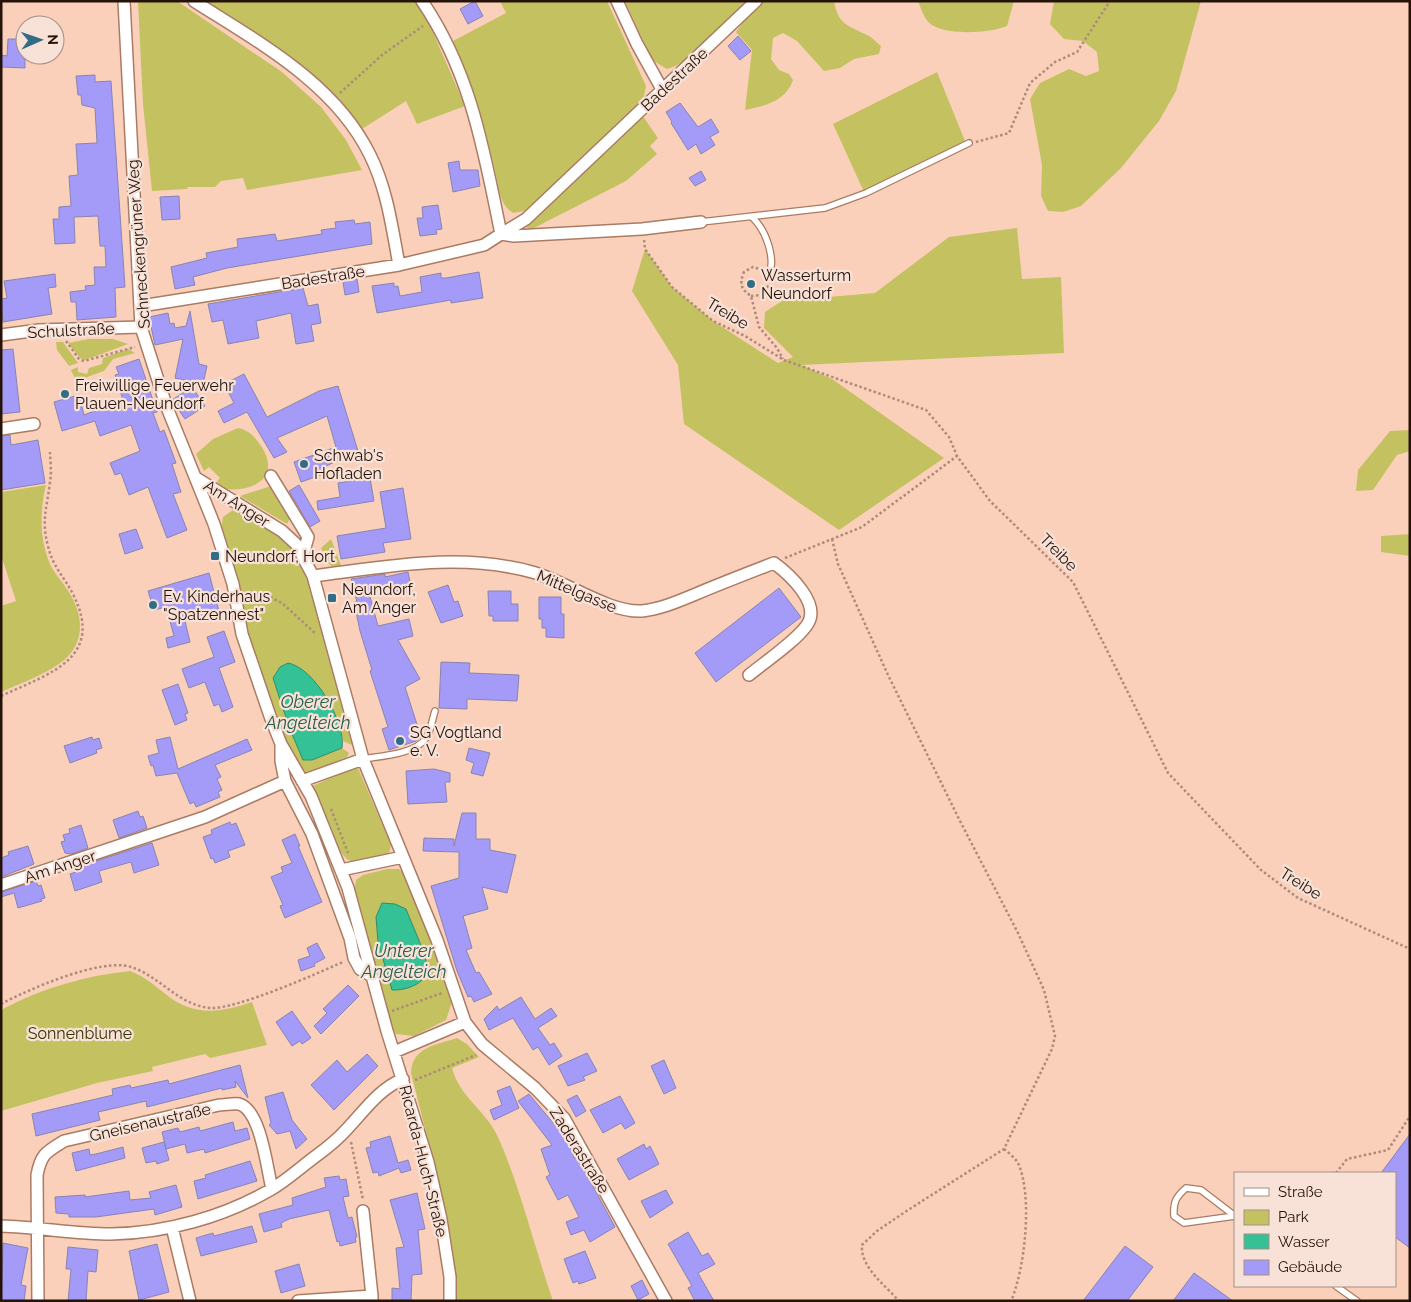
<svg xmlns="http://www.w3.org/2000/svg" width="1411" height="1302" font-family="Raleway,sans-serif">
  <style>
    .green { fill: #c4c260 }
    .water { fill: #34c196; stroke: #308d6c }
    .building { fill: #a49af7; stroke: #8884b3 }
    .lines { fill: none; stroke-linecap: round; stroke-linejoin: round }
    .lane-casing { stroke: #ab7b63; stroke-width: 8 }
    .street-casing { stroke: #ab7b63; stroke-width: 14 }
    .path { stroke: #ad8b7a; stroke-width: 2.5; stroke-dasharray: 2.5 2.5; stroke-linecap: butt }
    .lane { stroke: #fff; stroke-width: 5.5 }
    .street { stroke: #fff; stroke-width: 11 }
    .poi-dot { fill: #326d85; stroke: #f8e2d8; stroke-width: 2 }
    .labels { text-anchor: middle; stroke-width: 4.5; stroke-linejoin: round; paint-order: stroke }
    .street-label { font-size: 16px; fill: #251309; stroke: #f8e2d8 }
    .poi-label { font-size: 16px; fill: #251309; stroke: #f8e2d8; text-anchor: start }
    .park-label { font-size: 16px; fill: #353403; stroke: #f8e2d8 }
    .water-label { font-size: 18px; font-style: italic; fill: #285e4b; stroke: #f8e2d8 }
  </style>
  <rect width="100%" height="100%" fill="#fad0bb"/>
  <!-- green -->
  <path class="green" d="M138 1H177L282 72 321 107 346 140 362 170 247 190 243 178 221 181 215 187H188L187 189 152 191 143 104Z
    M198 1H415L431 28 465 106 417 124 406 101 362 129 339 98 337 99 269 46 265 39 260 36 258 38Z
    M500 1H607L646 86 644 96 634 108 534 203 524 211 513 213C500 205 499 189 496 175 486 129 471 85 453 41L506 13Z
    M625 1H749C730 19 690 64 667 69L652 60Z
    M762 1H834C838 24 847 25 865 34 871 36 876 42 881 46L879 54 854 59 840 68 824 71 797 41 783 33 773 38 771 59 779 70 789 74 793 80C786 101 765 106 745 110L752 50 736 32 749 14Z
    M918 1H1014L1007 26C990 33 953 35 936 27 925 23 922 11 918 1Z
    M1054 1H1201L1176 91 1159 121 1121 168 1081 206 1063 212 1048 211 1041 196 1042 165 1030 99 1040 83 1069 69 1086 76 1099 71 1097 52 1083 41 1064 39 1050 24Z
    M937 72 965 141 864 192 833 124Z
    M642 115 658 138 650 146 657 154 626 181 528 231 527 226Z
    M1017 228 1022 279 1061 277 1064 353 801 365 832 379 944 458 839 530 684 424 678 365 632 291 645 249 672 287 713 321 778 363 793 357 764 328 765 312 782 301 875 293 949 237Z
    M89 339H113L128 344 85 360 80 358 68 343Z
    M56 342H63L78 363 69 366 57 350Z
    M128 349 135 353 113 359 104 371 76 381 71 370 78 367V372L87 374 89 368 102 364 103 358Z
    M238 428C249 430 255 437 261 446 282 478 253 492 224 489L217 482 220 478 209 467 204 471 196 454 213 439Z
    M1410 430V451L1397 455 1373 490 1356 491 1358 470 1390 431Z
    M46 485C40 510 39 538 50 564 54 573 61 580 67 589 83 613 87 641 63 661 45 675 21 683 1 692V606L16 601 1 555V492Z
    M271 486 275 488 290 518 287 524 240 496Z
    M233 510 243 513 283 535 303 561 356 743 352 745 343 741 327 698 273 678 289 727 312 760 342 748 349 753 347 757 312 772H306L298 766 283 739 246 629 221 530 223 517Z
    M1410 534V556L1381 552V536Z
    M331 539 342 568 400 559 391 563 336 570 329 564 321 548Z
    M354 767 358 768 391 845 389 853C338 875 344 854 327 818 321 807 312 797 313 786Z
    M387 869H399L407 876 450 987 452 1002 446 1020 414 1036 396 1034 390 1026 354 893 356 880 363 875Z
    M130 971C146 977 155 986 168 996 195 1017 222 1012 252 1002L267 1045 210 1058 205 1054 152 1067 153 1071 97 1083 1 1111V1010C42 988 84 976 130 971Z
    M457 1038 467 1044 479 1057 452 1068C460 1098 485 1109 498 1137 521 1189 534 1246 553 1301H456L454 1259 448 1219 411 1073C412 1047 436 1045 457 1038Z"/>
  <!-- water -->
  <path class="water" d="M288 663C315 668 346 723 342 748L312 760H303L289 727 273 678 280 667Z
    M382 903 395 904 406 909C413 927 422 945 427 964 432 982 406 991 392 990L378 942 376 917Z"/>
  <!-- building -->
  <path class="building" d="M475 1 483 16 468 24 460 9Z
    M738 36 751 51 740 60 728 46Z
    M8 39H25V68L1 67V55L7 56Z
    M95 75V82L111 81 125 287 115 288 116 317 77 320 76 302H71L70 292 86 290 85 286 95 285 94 267H106L105 246H100L98 216 74 217 75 243 55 244 53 219H59V207L71 206 69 176 78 175 76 144 97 143 95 108 82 105 81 95H78L76 76Z
    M680 103 698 127 711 119 719 132 710 137 715 145 701 154 696 144 688 150 671 123 672 122 666 112Z
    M459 161 460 170H478L480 186 453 192 448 163Z
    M701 171 706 180 695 186 689 178Z
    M179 196 180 219 162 220 160 197Z
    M438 205 442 229 436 230 437 234 420 236 417 218H423L422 207Z
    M354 220 355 224 370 222 372 244 227 268 193 277 195 285 175 289 171 267 207 258 206 253 238 247 237 239 275 234 277 241 322 234 321 230 336 228 335 222Z
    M479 272 483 298 451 303V300L377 313 372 286 394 283V287L398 286 400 296 422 292 420 277 441 273V278H446Z
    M55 274 56 287 48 288 52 314 3 322 1 299 7 298 4 281Z
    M357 279 359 292 345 295 343 282Z
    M303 288 308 306 318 304 321 323 311 325 314 341 296 344 291 313 256 321 259 338 228 344 223 320 212 322 208 304Z
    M190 311 199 364 207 366 203 384 175 378 183 339 155 345 149 317 168 313 170 324 174 323 175 328 186 326Z
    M13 349 20 412 1 414V350Z
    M139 359 157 412 153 413 160 432 164 430 176 463 172 464 181 492 173 494 187 530 167 538 148 487 129 495 121 473 115 475 110 463 140 451 131 425 100 436 95 421 62 431 54 402 79 395 84 415 123 400 115 375 119 374 116 367Z
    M244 374 267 417 319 391 338 386 358 451 322 468 324 474 301 482 294 462 336 447 327 416 277 438 287 452 274 458 247 412 224 423 218 411 234 403 224 384Z
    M192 387 205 406 185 419 172 400Z
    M10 435 11 445 38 440 45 483 1 490V436Z
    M370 478 374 501 318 510 317 501 340 497 338 483Z
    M299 485 320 521 310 527 289 491Z
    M403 488 411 539 383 543 385 552 341 559 337 536 386 528 380 492Z
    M136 529 143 548 125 554 119 534Z
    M408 572 412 592 395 595 393 586 369 593 378 626 409 619 413 636 398 640 420 679 405 687 421 737 416 741 389 750 382 729 388 727 370 671 372 670 360 631 354 602H357L351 579 385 574V577Z
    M209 573 219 611 185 621 190 642 168 648 166 638 174 636 166 607 154 610 148 591Z
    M448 585 454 602 458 601 463 616 441 623 428 592Z
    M779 588 801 617 716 682 695 653Z
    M488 591H511V604H518V621H493V616H489Z
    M539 597H561V614H564V638L546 637V628H542V619H539Z
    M224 631 235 662 219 668 233 707 222 712 219 704 214 706 205 682 189 688 182 669 214 657 207 637Z
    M441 662 470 663 469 673 519 675 517 701 467 699V709L439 708Z
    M178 684 188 713 185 714 187 720 175 725 162 690Z
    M92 737 93 740 99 738 102 748 96 750 97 753 70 763 64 746Z
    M170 737 178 769 247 739 252 750 215 765 221 777 217 779 222 790 218 792 220 797 196 807 194 802 190 804 177 773 156 776 153 765 151 766 148 756 159 753 156 740Z
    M469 748 490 753 483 776 471 773 474 763 466 760Z
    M434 769 450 773V782H445L447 802 408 804 406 771Z
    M138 811 140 817 143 816 147 828 119 838 113 820Z
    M462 813H476V839H490V850L516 855 507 893 482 887 488 909 463 916 472 948 466 950 476 973 479 972 492 994 474 1002 471 996 468 997 457 971 431 886 459 878V852L423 851 424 838 454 839V846Z
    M230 822 231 825 236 823 245 845 228 851 230 857 215 863 213 858 211 859 203 837 212 834 211 830Z
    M81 825 88 848 71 854 65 853 61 842 65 841 63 835 70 833 69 829Z
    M295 834 300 846H298L322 902 285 918 280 906 283 905 271 877 283 872 281 867 292 863 282 840Z
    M152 843 159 865 134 873 131 862 99 871 102 882 75 891 70 874 76 872 75 868Z
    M28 846 34 864 1 877V858L9 855 8 852Z
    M36 881 38 886 41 885 45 898 41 899 42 901 18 908 14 893 1 897V892Z
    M317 943 325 958 314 964 315 966 301 971 298 960 310 956 307 948Z
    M348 985 359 996 321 1034 314 1026 327 1013 323 1009Z
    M521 997 535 1019 551 1008 557 1016 538 1028 550 1045 554 1043 562 1056 549 1065 538 1047 533 1050 513 1018 489 1030 484 1019 497 1006 499 1010Z
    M292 1011 311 1038 302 1044 300 1041 292 1046 276 1022Z
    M587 1053 597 1071 583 1077 585 1080 568 1086 558 1066Z
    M367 1054 378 1066 334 1110 311 1085 337 1060 347 1072Z
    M664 1060 676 1088 664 1094 651 1066Z
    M240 1065 248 1098 235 1081 236 1087 222 1090V1088L147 1107 146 1101 98 1112 100 1120 36 1136 32 1114 113 1095 112 1089 130 1085 131 1088 168 1080 169 1084Z
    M510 1086 519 1108 494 1120 490 1110 502 1105 497 1091Z
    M283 1092 292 1120 307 1139 296 1149 290 1131 277 1134 269 1125 271 1123 265 1097Z
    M529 1094 569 1142 574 1158 577 1157 615 1227 590 1242 584 1230 571 1235 566 1222 579 1217 568 1195 558 1200 546 1177 550 1175 541 1149 552 1145 518 1101Z
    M577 1095 586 1111 576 1117 567 1100Z
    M620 1096 635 1123 625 1129 621 1123 603 1133 590 1110Z
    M233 1122 235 1131 247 1128 250 1139 205 1153 204 1149 187 1153 185 1144 166 1149 162 1132 178 1128 180 1132 199 1127 200 1131Z
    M1410 1134V1248L1395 1237V1173H1381Z
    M390 1136 398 1163 408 1160 411 1170 401 1173 399 1168 379 1176 378 1172 373 1173 366 1148 371 1147 370 1142Z
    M164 1142 169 1160 157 1164 156 1161 146 1163 142 1148Z
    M644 1144 646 1149 650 1146 659 1164 629 1180 617 1159Z
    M123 1147 125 1158 76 1171 72 1153 89 1149 90 1155 96 1154Z
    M250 1161 257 1181 198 1199 194 1181 206 1178 205 1175Z
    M339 1176 340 1180 346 1179 349 1196 343 1197 348 1218 352 1217 357 1237H355L356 1242 340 1246 339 1241 337 1242 329 1210 289 1219 281 1223 282 1227 264 1232 259 1214 293 1205 292 1198 326 1187 324 1178Z
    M176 1185 182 1207 155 1215 154 1209 96 1217H69V1214L56 1213 55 1197 85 1195V1197L129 1191 130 1200 151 1198 149 1192Z
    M666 1190 673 1203 650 1218 641 1201Z
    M417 1193 425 1229 418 1230 422 1274 412 1275 411 1301H392V1288L400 1289 396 1248 404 1247 390 1200Z
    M252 1226 257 1242 201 1256 196 1238 213 1233 214 1236Z
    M688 1232 702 1256 708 1253 715 1264 698 1273 714 1301H695L688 1288 692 1286 668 1244Z
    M3 1243 28 1248 21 1285 26 1286 24 1301H1Z
    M157 1244 169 1292 139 1300 129 1251Z
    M1125 1246 1153 1267 1127 1301H1083Z
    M68 1247 98 1250 96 1272 88 1271 86 1301H68L71 1269H66Z
    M585 1251 596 1278 579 1284 578 1281 573 1283 564 1259Z
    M299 1264 305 1286 281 1293 275 1271Z
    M1194 1273 1233 1301H1173Z
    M642 1280 649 1294 638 1300 631 1286Z"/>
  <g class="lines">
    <defs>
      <path id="lane" d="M752 217C766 230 776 258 769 276
        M701 222 825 208 866 193 969 143
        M363 759C381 756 416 754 426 738 431 731 432 720 435 711
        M1186 1188 1201 1190 1235 1216 1184 1223 1174 1216C1173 1202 1176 1197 1186 1188Z
        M1336 1286 1357 1301"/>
      <path id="street" d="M124 1 141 327 166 405 214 524 233 584 242 634 270 716 281 744 311 796 348 888 387 1031 428 1162 441 1219 450 1277V1301
        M194 1C258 42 335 83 370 155 387 189 392 227 399 265
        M617 1 637 44 663 91
        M701 222 642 229 514 236 501 234 526 219 756 1
        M141 306 399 265 484 245 501 234C484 151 471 73 422 1
        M1 335 39 330 141 327
        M1 429 34 424
        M271 476 308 537 303 555
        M196 478 282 531 296 544 313 576 363 759 437 940 465 1022 482 1044 535 1088 564 1118 666 1301
        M313 576C386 567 459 552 532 572 566 581 609 613 642 611 661 609 679 601 696 594 722 583 748 573 774 563 789 574 822 604 807 625 796 641 765 662 749 675
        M281 746V761L285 781 312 834 350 938 354 958 360 969 370 975
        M302 781 363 759
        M341 870 403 857
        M1 885 205 817 285 781
        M394 1052 465 1022
        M363 1211 372 1296
        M1 1226C38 1227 74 1234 111 1234 166 1233 223 1217 270 1190 286 1181 301 1167 316 1156 327 1148 338 1139 347 1129 365 1110 379 1089 403 1079
        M172 1227 190 1301
        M38 1301 37 1175C41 1154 46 1152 64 1141L219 1105C225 1105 233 1103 239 1104 261 1110 267 1169 272 1189
        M298 1301 372 1296V1301"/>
    </defs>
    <!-- lane casing -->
    <use href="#lane" class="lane-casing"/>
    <!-- street casing -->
    <use href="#street" class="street-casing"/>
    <!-- path -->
    <path class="path" d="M1198 1 1201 3
      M340 93 382 55 423 26
      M976 142 1009 133 1030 83 1055 62 1077 52 1110 1
      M644 240 645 249 672 287 713 321 745 336 784 360 926 410 949 437 957 456 990 501 1073 582 1168 773 1261 870 1298 898 1410 949
      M763 270 753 267 744 272C739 284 741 289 751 296L759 327 777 348 783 359
      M751 296 762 295 769 285
      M66 341 79 359 84 361 135 347
      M832 539 838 564 888 675 960 821 1018 933 1044 990 1055 1036 1052 1049 1004 1149 908 1210 877 1231 862 1245C860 1267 885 1285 899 1301
      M785 558 862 527 957 456
      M246 593H262L282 603 316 634
      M1 696C51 673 105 658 73 594 64 577 52 565 48 546 41 520 47 508 50 482 52 472 50 461 50 452
      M331 809 348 853
      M1 1004C27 990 102 957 131 967 160 976 179 1006 211 1008 237 1009 316 974 343 962
      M392 1011 442 993
      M415 1080 476 1055
      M351 1142 363 1200
      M1004 1149C1009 1153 1015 1158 1018 1163 1033 1195 1025 1269 1011 1301
      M1336 1173 1347 1159 1388 1150 1410 1116"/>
    <!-- lane -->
    <use href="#lane" class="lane"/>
    <!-- street -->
    <use href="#street" class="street"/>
  </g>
  <!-- markers -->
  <g class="poi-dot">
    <circle cx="751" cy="284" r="5"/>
    <circle cx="65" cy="394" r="5"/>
    <circle cx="304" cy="464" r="5"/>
    <rect x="210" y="551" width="10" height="10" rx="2.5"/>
    <rect x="327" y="593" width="10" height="10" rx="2.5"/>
    <circle cx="153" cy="605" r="5"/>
    <circle cx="400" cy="741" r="5"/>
  </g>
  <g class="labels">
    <!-- street labels -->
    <g class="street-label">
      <text transform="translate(674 79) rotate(-43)" y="6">Badestraße</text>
      <text transform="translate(138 244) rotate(-94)" y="6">Schneckengrüner Weg</text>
      <text transform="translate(323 277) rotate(-9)" y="6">Badestraße</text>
      <text transform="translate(728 313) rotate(31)" y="6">Treibe</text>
      <text transform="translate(71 330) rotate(-3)" y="6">Schulstraße</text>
      <text transform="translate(237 503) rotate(32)" y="6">Am Anger</text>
      <text transform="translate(1059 552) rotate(45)" y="6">Treibe</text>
      <text transform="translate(577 591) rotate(23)" y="6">Mittelgasse</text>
      <text transform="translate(60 866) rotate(-18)" y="6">Am Anger</text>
      <text transform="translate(1301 883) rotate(32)" y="6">Treibe</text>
      <text transform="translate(150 1122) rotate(-13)" y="6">Gneisenaustraße</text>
      <text transform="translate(580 1150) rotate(58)" y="6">Zaderastraße</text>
      <text transform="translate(424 1161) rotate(76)" y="6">Ricarda-Huch-Straße</text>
    </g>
    <!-- poi labels -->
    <g class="poi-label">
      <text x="761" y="281">Wasserturm<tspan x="761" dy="18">Neundorf</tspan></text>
      <text x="75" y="391">Freiwillige Feuerwehr<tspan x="75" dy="18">Plauen-Neundorf</tspan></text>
      <text x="314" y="461">Schwab's<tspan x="314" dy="18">Hofladen</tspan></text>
      <text x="225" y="562">Neundorf, Hort</text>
      <text x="342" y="595">Neundorf,<tspan x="342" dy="18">Am Anger</tspan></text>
      <text x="163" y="602">Ev. Kinderhaus<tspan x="163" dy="18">"Spatzennest"</tspan></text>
      <text x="410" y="738">SG Vogtland<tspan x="410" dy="18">e. V.</tspan></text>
    </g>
    <!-- park labels -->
    <g class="park-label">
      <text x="80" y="1039">Sonnenblume</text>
    </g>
    <!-- water labels -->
    <g class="water-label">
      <text x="308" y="708">Oberer<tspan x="308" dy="21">Angelteich</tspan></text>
      <text x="404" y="957">Unterer<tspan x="404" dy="21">Angelteich</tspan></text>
    </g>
  </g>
  <!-- border -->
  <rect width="1411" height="1302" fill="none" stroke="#251309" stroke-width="5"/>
  <!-- legend -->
  <rect x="1234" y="1172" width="162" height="115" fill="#f8e2d8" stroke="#a48f85"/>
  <rect x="1244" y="1188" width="25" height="8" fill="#ffffff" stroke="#a48f85"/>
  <text x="1278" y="1197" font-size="15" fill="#251309">Straße</text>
  <rect x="1244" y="1210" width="25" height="15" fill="#c4c260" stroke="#a48f85"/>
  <text x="1278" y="1222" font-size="15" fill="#251309">Park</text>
  <rect x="1244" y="1234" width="25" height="15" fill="#34c196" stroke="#a48f85"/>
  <text x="1278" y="1247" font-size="15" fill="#251309">Wasser</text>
  <rect x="1244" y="1260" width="25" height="15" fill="#a49af7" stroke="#a48f85"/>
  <text x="1278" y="1272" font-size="15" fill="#251309">Gebäude</text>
  <!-- north arrow -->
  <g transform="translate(40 40) rotate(88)"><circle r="24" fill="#f8e2d8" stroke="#a48f85"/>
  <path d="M0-4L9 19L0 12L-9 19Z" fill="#326d85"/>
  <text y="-8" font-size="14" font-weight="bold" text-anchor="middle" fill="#251309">N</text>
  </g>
</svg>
